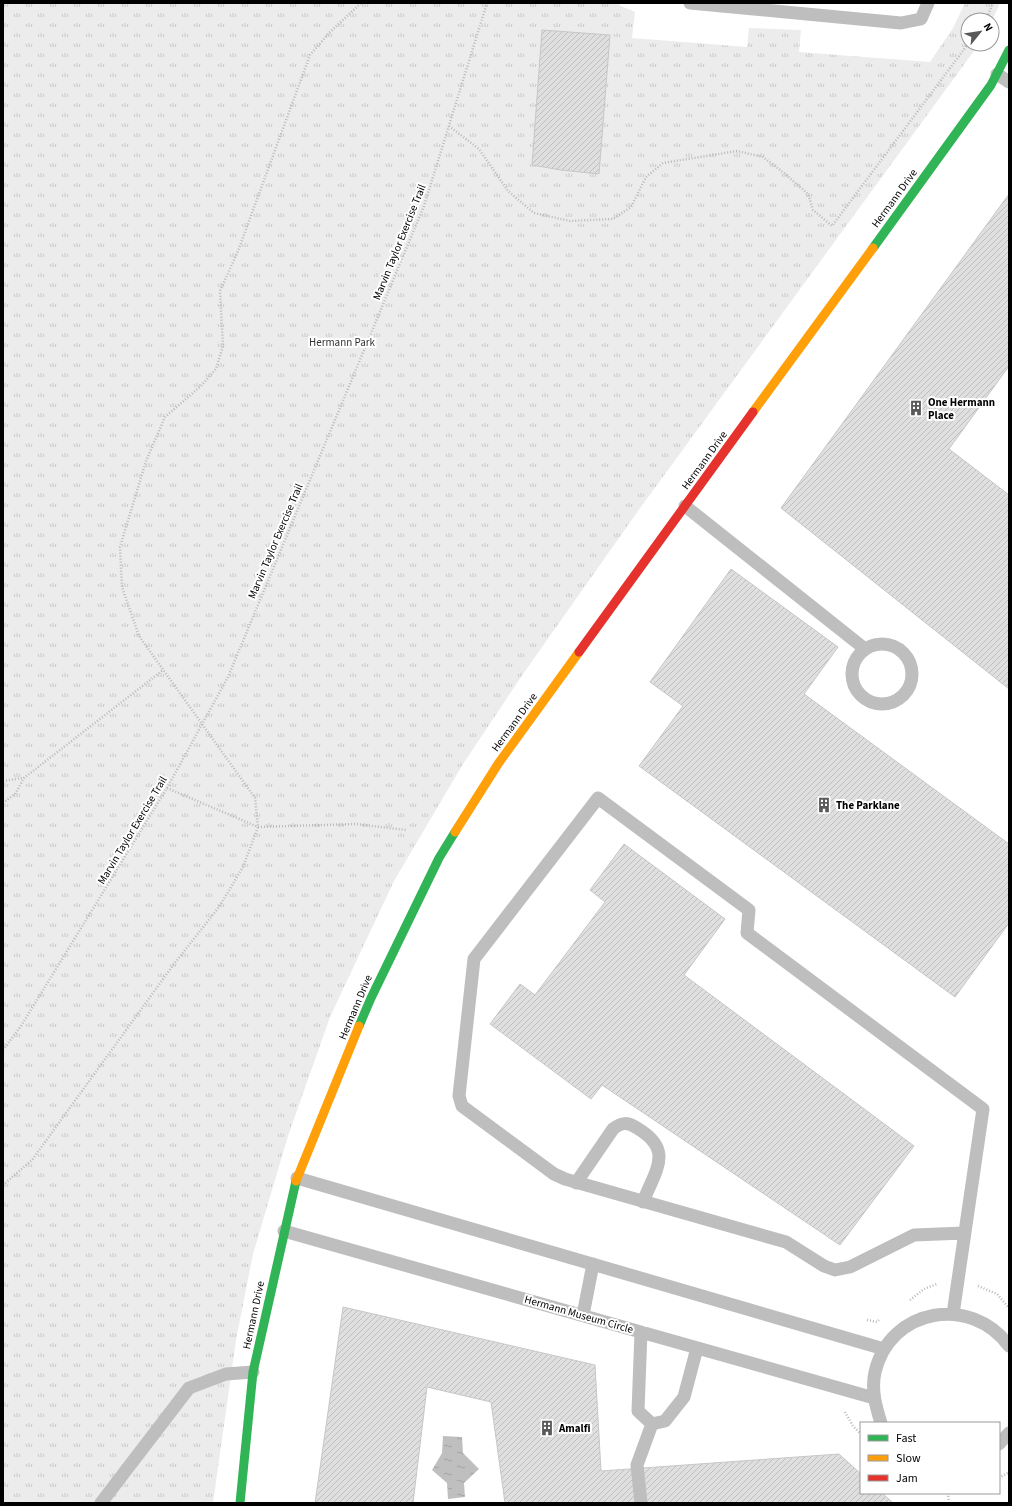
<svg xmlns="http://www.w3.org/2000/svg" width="1012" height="1506" font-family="'Source Sans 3',sans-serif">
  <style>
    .park { fill: url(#park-tufts) }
    .water { fill: url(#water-ripples) }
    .building { fill: url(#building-hatch); stroke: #c7c7c7 }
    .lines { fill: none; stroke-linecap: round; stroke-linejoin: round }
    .path { stroke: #b9b9b9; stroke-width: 2.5; stroke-dasharray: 1 2; stroke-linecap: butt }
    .lane { stroke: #bebebe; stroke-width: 13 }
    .fast { stroke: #30b455; stroke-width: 9 }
    .slow { stroke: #ff9f0a; stroke-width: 9 }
    .jam { stroke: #e5322d; stroke-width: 9 }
    .labels { text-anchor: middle; stroke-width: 4; stroke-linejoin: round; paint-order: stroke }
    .street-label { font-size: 11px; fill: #000; stroke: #fff }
    .park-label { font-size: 11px; fill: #333; stroke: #fff }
    .poi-label { font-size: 11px; font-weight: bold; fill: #000; stroke: #fff; text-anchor: start }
  </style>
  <defs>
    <pattern id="park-tufts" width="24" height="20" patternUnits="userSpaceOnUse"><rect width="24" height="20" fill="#ececec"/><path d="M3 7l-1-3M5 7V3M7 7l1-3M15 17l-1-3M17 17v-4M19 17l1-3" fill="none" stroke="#c9c9c9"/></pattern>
    <pattern id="water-ripples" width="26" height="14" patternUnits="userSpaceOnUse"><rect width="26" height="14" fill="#bfbfbf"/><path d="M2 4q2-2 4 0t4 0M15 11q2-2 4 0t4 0" fill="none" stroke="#a2a2a2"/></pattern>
    <pattern id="building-hatch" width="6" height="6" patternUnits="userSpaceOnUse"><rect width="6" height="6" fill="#dfdfdf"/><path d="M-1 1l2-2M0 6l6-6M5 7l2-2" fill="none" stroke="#bebebe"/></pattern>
  </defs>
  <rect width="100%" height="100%" fill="#fff"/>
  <!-- park -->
  <path class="park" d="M3 3H618L621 6 635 12 632 38 747 47 749 28 801 30 799 52 930 62 953 28 965 3H1000L992 21 968 20V44H979L638 511 523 674 463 764 394 881 330 1017 288 1136 253 1254 236 1340 213 1503H3Z"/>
  <!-- water -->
  <path class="water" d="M443 1436 462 1437 463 1453 479 1469 464 1483 465 1497 448 1499 447 1483 432 1470 442 1453Z"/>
  <!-- building -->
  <path class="building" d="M542 30 610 35 599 174 561 170 532 165Z
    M1009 194V366L949 449 1009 495V689L781 508Z
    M731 569 838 647 804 694 1009 844V923L955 997 639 766 683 706 650 682Z
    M624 844 725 919 684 975 914 1146 840 1245 602 1085 591 1099 490 1024 520 984 535 995 605 902 590 890Z
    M343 1307 595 1365 601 1471 839 1454 861 1474V1493H882L893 1503H505L491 1402 427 1387 413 1503H315Z"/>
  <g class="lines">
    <!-- path -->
    <path class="path" d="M986 20 993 3
      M449 126 479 149 508 191 534 213 570 221 613 219 631 207 646 177 663 163 737 151 763 157 784 173 808 194 813 210 832 226 968 44
      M3 781 23 778
      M167 788 258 827 356 824 406 830
      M3 803 15 794 24 778 163 670
      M3 1050 21 1026 167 788 228 677 424 206 487 3
      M3 1185 32 1160 174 964 219 907 243 867 258 827 255 798 139 636 122 587 120 547 146 461 165 417 201 386 216 369 223 346 220 291 238 251 310 55 330 32 361 3
      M978 1286 997 1294 1009 1308
      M910 1300 924 1289 937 1284
      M867 1320 877 1322 879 1320
      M845 1412 853 1426 861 1434
      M999 1478 1009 1472
      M948 1493 949 1503"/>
    <!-- lane -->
    <path class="lane" d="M690 3 901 23 921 19 928 3
      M997 74 1009 82
      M685 506 865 649
      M852 674a30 30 0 1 1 60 0a30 30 0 1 1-60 0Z
      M297 1178 884 1349
      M576 1183 613 1129C622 1122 627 1122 637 1128 674 1150 656 1169 643 1202
      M284 1231 874 1398
      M953 1314 983 1109 747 933 749 910 598 798 474 959 459 1096 462 1106 554 1174 565 1179 786 1242 824 1266 835 1270 850 1267 914 1235 964 1233
      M583 1315 593 1264
      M641 1332 638 1411 652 1424
      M881 1423C876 1407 871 1390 875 1372 890 1308 971 1294 1009 1346
      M652 1424 665 1421 684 1397 697 1348
      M999 1444 1009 1433
      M101 1503 189 1388 226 1374 253 1372
      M641 1503 637 1465 652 1424"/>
    <!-- fast -->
    <path class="fast" d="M873 248 991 85 1009 50
      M359 1026 371 998 439 858 455 832
      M240 1503 253 1372 296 1181"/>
    <!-- slow -->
    <path class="slow" d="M753 412 873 248
      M455 832 498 764 579 652
      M296 1181 359 1026"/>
    <!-- jam -->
    <path class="jam" d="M579 652 753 412"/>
  </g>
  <!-- icons -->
  <defs>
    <symbol id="building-bare" viewBox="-9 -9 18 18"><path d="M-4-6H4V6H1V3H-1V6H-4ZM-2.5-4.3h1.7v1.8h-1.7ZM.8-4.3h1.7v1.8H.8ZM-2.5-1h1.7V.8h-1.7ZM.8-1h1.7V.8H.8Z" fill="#595959" stroke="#fff" stroke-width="2.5" paint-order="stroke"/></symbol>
  </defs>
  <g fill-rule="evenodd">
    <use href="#building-bare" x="905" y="397" width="22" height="22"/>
    <use href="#building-bare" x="813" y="794" width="22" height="22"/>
    <use href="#building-bare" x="536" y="1417" width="22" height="22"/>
  </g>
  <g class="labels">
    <!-- street labels -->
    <g class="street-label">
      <text transform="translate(894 198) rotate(-54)" y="4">Hermann Drive</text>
      <text transform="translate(399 242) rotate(-68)" y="4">Marvin Taylor Exercise Trail</text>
      <text transform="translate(704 460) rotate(-54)" y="4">Hermann Drive</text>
      <text transform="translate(275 541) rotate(-67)" y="4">Marvin Taylor Exercise Trail</text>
      <text transform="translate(514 722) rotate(-54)" y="4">Hermann Drive</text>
      <text transform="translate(132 830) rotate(-59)" y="4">Marvin Taylor Exercise Trail</text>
      <text transform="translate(355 1007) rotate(-67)" y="4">Hermann Drive</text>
      <text transform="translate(579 1314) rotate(16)" y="4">Hermann Museum Circle</text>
      <text transform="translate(253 1315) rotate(-78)" y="4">Hermann Drive</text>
    </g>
    <!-- park labels -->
    <g class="park-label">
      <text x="342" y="346">Hermann Park</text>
    </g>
    <!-- poi labels -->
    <g class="poi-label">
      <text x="928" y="406">One Hermann<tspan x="928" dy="13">Place</tspan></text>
      <text x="836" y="809">The Parklane</text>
      <text x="559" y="1432">Amalfi</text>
    </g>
  </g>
  <!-- border -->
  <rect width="1012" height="1506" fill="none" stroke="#000000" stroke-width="8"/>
  <!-- legend -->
  <rect x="860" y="1422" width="140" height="72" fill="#ffffff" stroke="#999999"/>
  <rect x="868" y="1435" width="20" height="6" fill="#30b455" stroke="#999999"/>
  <text x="896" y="1442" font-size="12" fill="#000000">Fast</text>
  <rect x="868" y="1455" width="20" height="6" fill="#ff9f0a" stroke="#999999"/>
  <text x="896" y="1462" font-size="12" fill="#000000">Slow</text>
  <rect x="868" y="1475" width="20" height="6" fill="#e5322d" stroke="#999999"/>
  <text x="896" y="1482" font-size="12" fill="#000000">Jam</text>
  <!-- north arrow -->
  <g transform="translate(980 32) rotate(60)"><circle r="19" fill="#ffffff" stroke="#999999"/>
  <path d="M0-3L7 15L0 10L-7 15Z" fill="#595959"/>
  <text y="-6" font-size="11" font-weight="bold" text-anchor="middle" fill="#000000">N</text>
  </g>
</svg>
